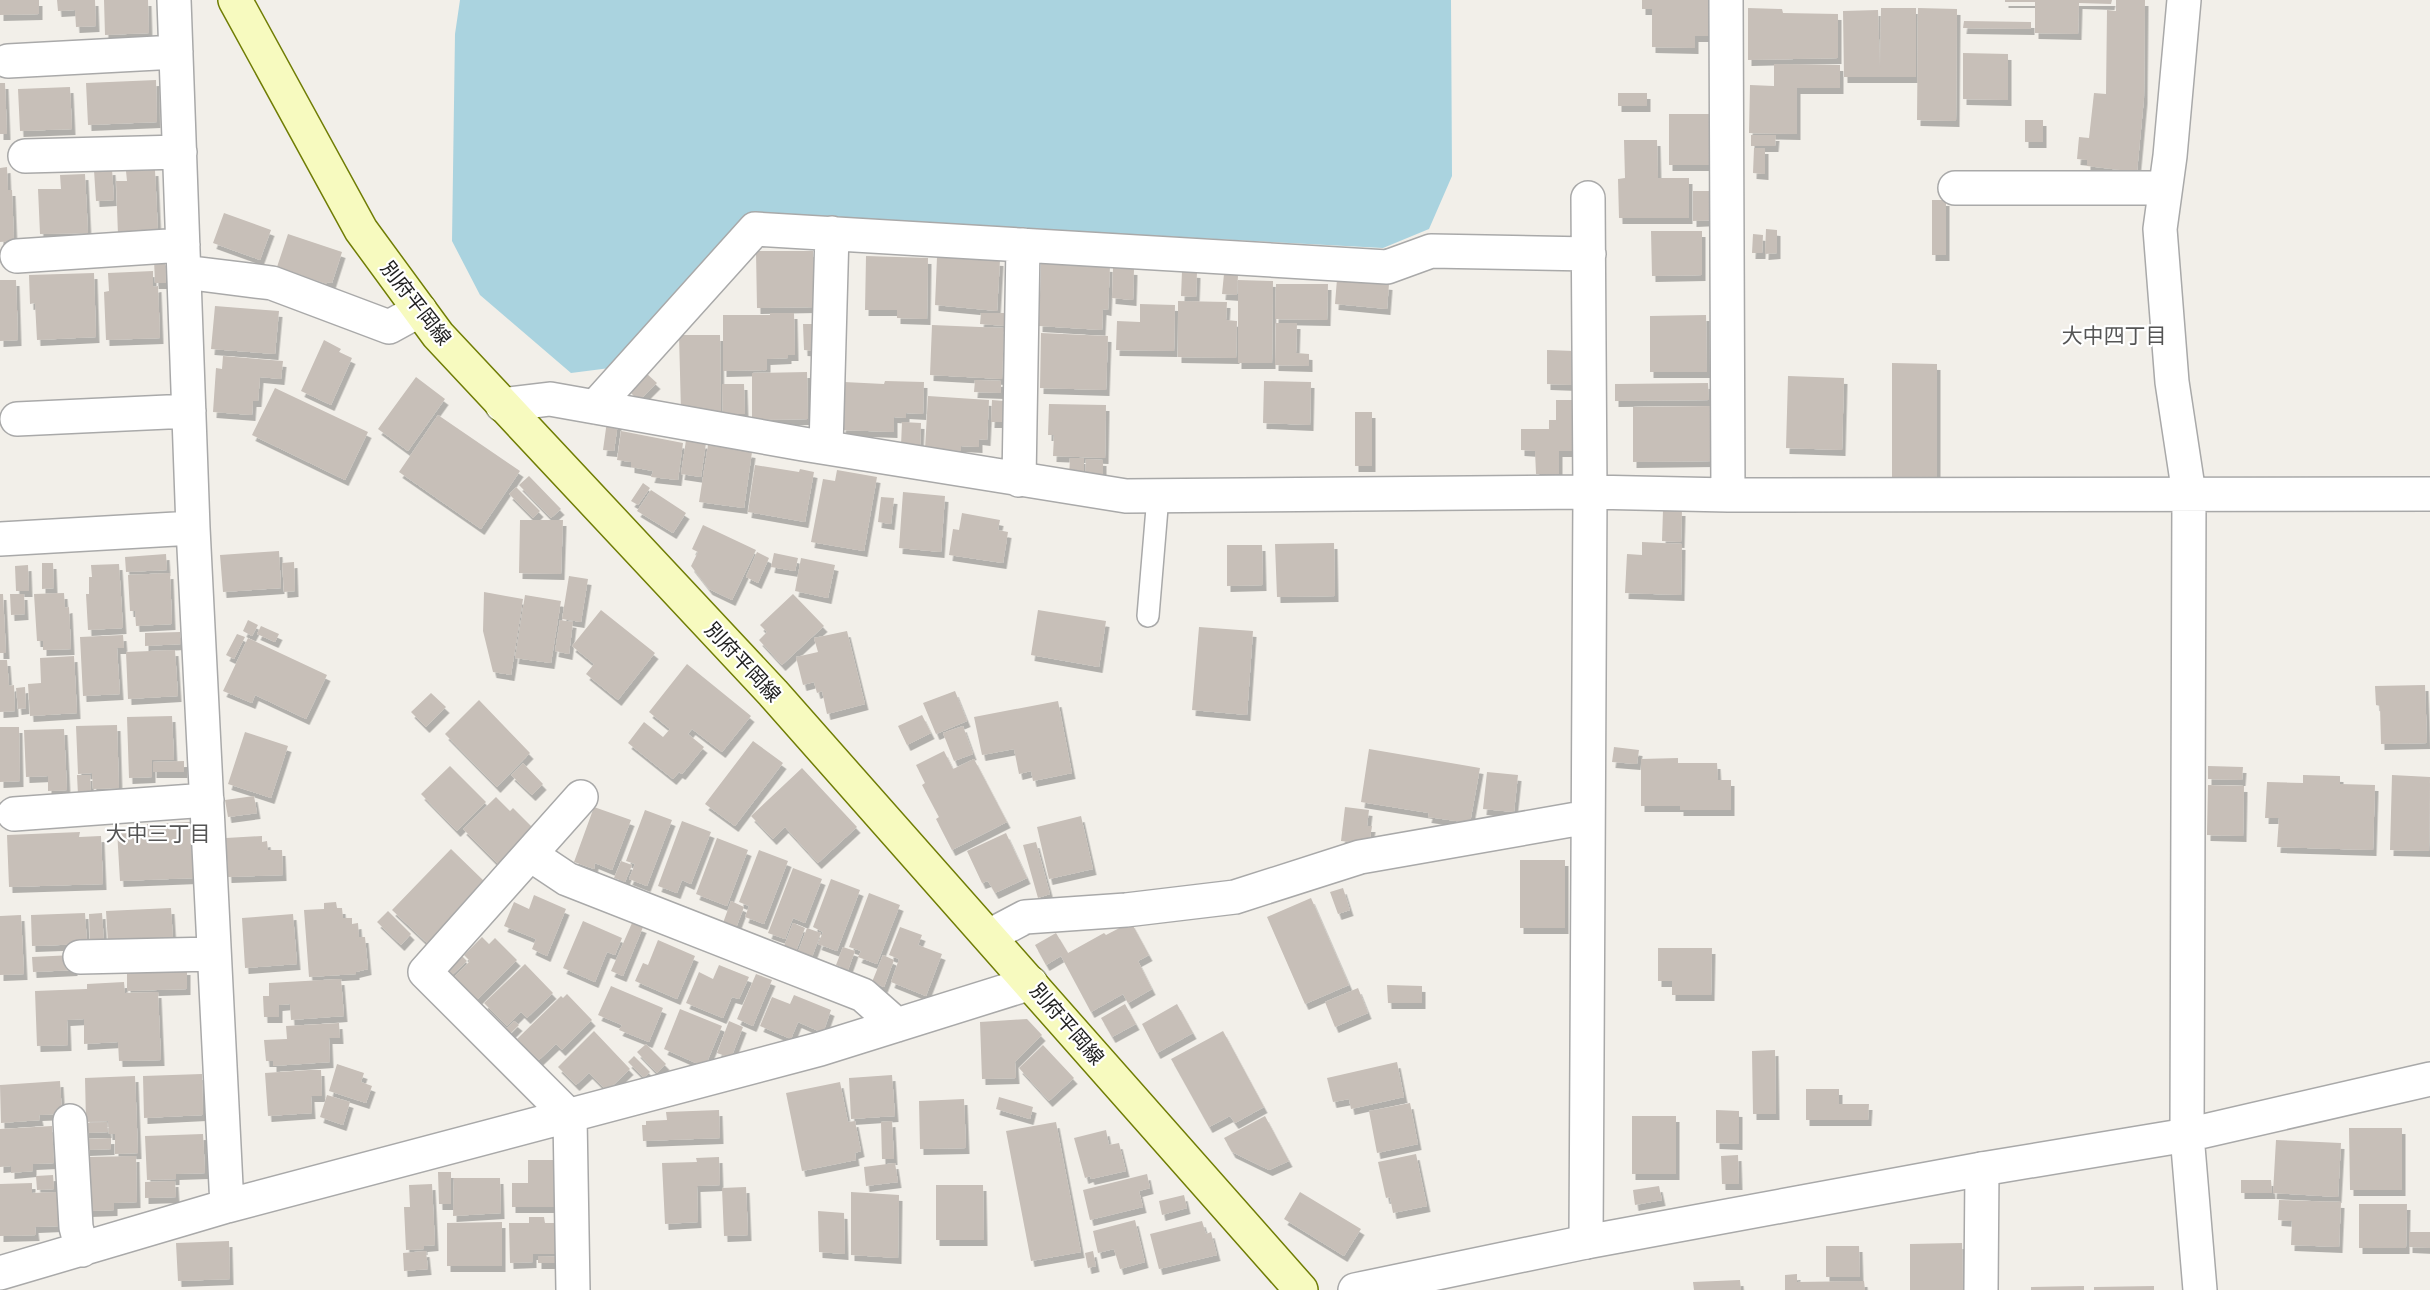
<svg xmlns="http://www.w3.org/2000/svg" width="2430" height="1290" font-family="Karla,'Noto Sans JP',sans-serif">
  <style>
    .water { fill: #aad3df }
    .building { fill: #c7bfb8; filter: url(#shadow) }
    .lines { fill: none; stroke-linecap: round; stroke-linejoin: round }
    .service-casing { stroke: #a9a9a9; stroke-width: 24 }
    .minor-casing { stroke: #a9a9a9; stroke-width: 36 }
    .tertiary-casing { stroke: #a9a9a9; stroke-width: 36 }
    .secondary-casing { stroke: #707d05; stroke-width: 36 }
    .service { stroke: #fff; stroke-width: 21 }
    .minor { stroke: #fff; stroke-width: 33 }
    .tertiary { stroke: #fff; stroke-width: 33 }
    .secondary { stroke: #f7fabf; stroke-width: 33 }
    .labels { text-anchor: middle; stroke-width: 4.5; stroke-linejoin: round; paint-order: stroke }
    .street-label { font-size: 20px; fill: #222; stroke: #fff }
    .neighbourhood-label { font-size: 21px; fill: #555; stroke: #fff }
  </style>
  <defs>
    <filter id="shadow"><feDropShadow dx="3.5" dy="6" stdDeviation="0" flood-color="#0004"/></filter>
  </defs>
  <rect width="100%" height="100%" fill="#f2efe9"/>
  <!-- water -->
  <path class="water" d="M460 0H1451L1452 176 1429 229 1383 248 748 214 610 368 571 373 480 295 452 241 455 34Z"/>
  <!-- building -->
  <path class="building" d="M0 0H39V14L0 15Z
    M57 0H95L96 26 76 27 75 10 58 11Z
    M104 0H148L149 33 105 35Z
    M1642 0H1711V36H1695V48L1652 47V9H1642Z
    M2005 0H2112L2111 4 2079 3 2078 34 2035 33V2H2005Z
    M2116 0H2145L2144 98 2137 172 2087 166V160L2077 159 2079 137 2089 138 2094 93 2106 94 2107 10 2116 11Z
    M1748 8 1782 9 1783 13 1838 14V58L1748 60Z
    M1881 8H1916V77H1844L1843 11 1878 10 1880 67Z
    M1918 8 1957 9 1956 121 1917 120Z
    M1964 21 2031 22V29L1963 28Z
    M1963 53 2008 54V100L1963 99Z
    M1774 64 1840 65V88H1797V134L1749 133 1750 85 1774 86Z
    M156 80 157 122 88 125 86 83Z
    M0 83H5L7 134H0Z
    M70 87 72 129 20 131 18 89Z
    M1618 93H1647V106H1618Z
    M1669 114H1713V165H1669Z
    M2025 120H2043V142H2025Z
    M1751 135H1776L1775 146H1751Z
    M1624 140H1657L1658 178H1689V218H1619L1618 179 1625 178Z
    M1754 148H1765V174L1753 173Z
    M7 167 8 190H12L14 241 0 242V168Z
    M112 169 114 200 96 201 94 170Z
    M155 170 158 233 118 235 116 181H127L126 171Z
    M85 174 88 233 40 234 38 189H61L60 175Z
    M1693 191H1715V220L1693 221Z
    M1932 200H1946V255H1932Z
    M224 213 271 230 260 260 213 243Z
    M1766 229 1777 230V253L1765 254Z
    M1651 231H1702V275L1652 276Z
    M288 234 342 252 332 283 327 282V284L277 267Z
    M1753 234 1763 235 1762 253H1752Z
    M756 251H813L814 307 757 308Z
    M866 256 928 258 927 319 897 318V310H865Z
    M937 257 1000 260 997 311 935 305Z
    M165 259 166 283H155L154 260Z
    M1041 263 1110 266 1108 310 1103 309 1102 330 1039 326Z
    M1113 268 1134 269 1133 300 1112 298Z
    M153 271V287L158 286 160 338 106 340 104 292 109 291 108 273Z
    M1182 271 1197 272 1196 297 1181 296Z
    M94 273 96 337 37 340 35 303 30 304 29 275Z
    M1224 274 1238 275 1237 295 1222 294Z
    M1337 279 1389 284 1387 309 1335 304Z
    M0 280H16L18 340 0 341Z
    M1238 280 1273 281 1272 363H1238Z
    M1276 284H1328L1327 320 1275 319Z
    M1178 301 1227 302 1226 320 1237 321 1236 358 1178 357Z
    M1140 304 1175 305 1174 351 1116 350 1117 321 1140 322Z
    M215 306 279 311 275 354 211 349Z
    M770 313H794L795 355H788V358L767 359V370L723 371V315H770Z
    M981 313H1008L1007 326 980 324Z
    M1706 315 1707 372H1650V316Z
    M1276 323H1297L1296 353 1309 354V366L1275 365Z
    M803 324H817V351L804 350Z
    M932 325 1004 328 1002 379 930 375Z
    M1041 333 1108 336 1106 390 1040 388Z
    M679 335H720L721 411 681 412Z
    M324 340 341 349 339 352 352 358 331 405 301 391Z
    M1547 350 1574 351V385L1547 384Z
    M223 356 283 361 281 379 260 377 258 401H253L252 415 213 412 216 368 222 369Z
    M1892 363 1937 364V480L1892 479Z
    M807 372 808 419 752 420V373Z
    M646 373 657 383 639 401 629 391Z
    M1788 376 1844 378 1842 450 1786 448Z
    M416 377 445 399 408 451 378 429Z
    M975 380 1001 381V393L974 392Z
    M885 381 924 382 923 414 906 413V418L894 417V432L842 430 844 382 884 384Z
    M1264 381 1311 382 1310 425 1263 423Z
    M1708 383 1709 400 1615 401V384Z
    M722 384H744L745 414H723Z
    M275 388 368 432 345 480 252 435Z
    M928 396 989 400 987 440 979 439V447L961 446V451L925 449Z
    M992 400 1004 401 1003 422H991Z
    M1556 400H1574V451H1559V474H1536L1535 451 1521 450V429H1549V420H1556Z
    M1049 404 1106 405 1105 458 1053 456 1054 435H1048Z
    M1711 406 1712 461 1633 462V407Z
    M1355 412H1372V466H1355Z
    M438 415 520 471 481 529 399 472Z
    M607 421 618 423 614 451 603 450Z
    M902 422 921 423 920 448 901 446Z
    M621 431 683 443 678 480 651 477 653 471 631 467V462L617 460Z
    M686 440 706 443 701 477 681 474Z
    M708 445 752 452 744 508 699 502Z
    M1070 458H1084V477H1069Z
    M1086 459 1103 460V481H1085Z
    M755 465 799 472 800 469 814 472 805 522 748 512Z
    M837 470 877 477 864 551 811 542 823 479 835 481Z
    M529 476 561 509 551 518 519 485Z
    M643 483 650 488 638 505 631 501Z
    M516 487 540 511 533 518 509 494Z
    M651 490 686 513 673 533 637 511Z
    M903 492 945 496 941 552 899 548Z
    M881 497 894 498 891 524 878 522Z
    M1663 510H1682L1681 542 1662 541Z
    M962 513 1000 520 998 530 1008 532 1003 563 949 555 953 529 959 530Z
    M520 520H563L561 574 519 573Z
    M703 525 756 550 732 600 709 589 691 566 698 552 692 549Z
    M1642 542 1682 544 1681 595 1625 593 1627 554 1642 555Z
    M1334 543 1335 596 1277 597 1275 544Z
    M1227 545H1262L1263 585 1227 586Z
    M279 551 281 588 223 592 220 555Z
    M757 552 769 558 758 583 746 577Z
    M774 553 798 558 795 571 771 567Z
    M166 554 167 570 126 572 125 557Z
    M801 558 835 565 828 598 795 591Z
    M294 562 295 591 284 592 282 563Z
    M42 563H53L54 588 42 589Z
    M119 564 123 628 88 630 86 594H89V577H92L91 565Z
    M28 565 29 591H16L15 566Z
    M170 573 172 624 136 626 135 611H130L128 575Z
    M569 576 588 579 581 622 562 619Z
    M484 592 523 599 511 675 493 672 483 631Z
    M64 593 65 608 69 607 71 649 43 650V641H37L34 594Z
    M0 594H3L6 653H0Z
    M10 594H24L25 614 11 615Z
    M793 594 824 626 782 665 759 640 767 632 760 625Z
    M525 595 561 601 551 663 515 658Z
    M601 610 655 653 618 700 586 674 594 664 572 646Z
    M1038 610 1106 621 1099 667 1031 655Z
    M248 620 258 625 252 636 243 631Z
    M560 620 573 622 569 654 555 651Z
    M261 626 279 634 275 642 257 634Z
    M1199 627 1253 631 1247 715 1192 710Z
    M847 631 865 704 827 714 822 691 817 693 814 682 803 685 796 657 818 652 814 638Z
    M180 632 181 644 145 646V633Z
    M237 634 245 637 234 659 226 655Z
    M123 635 124 648H117L120 694 83 696 80 637Z
    M248 638 327 675 306 719 255 695 252 703 223 691Z
    M175 650 178 696 128 699 126 652Z
    M74 656 77 713 30 716 28 684 41 683 40 658Z
    M0 660H7L9 686 14 685 15 711 0 712Z
    M687 664 751 716 722 752 692 729 688 734 704 747 682 774 679 772 673 779 628 743 644 722 663 737 670 729 649 712Z
    M2425 685 2427 743 2381 744 2380 706 2376 705 2375 686Z
    M25 687 26 708 18 709 16 688Z
    M955 691 967 721 936 734 923 703Z
    M431 693 446 707 426 727 411 712Z
    M479 700 530 753 497 787 445 734Z
    M1058 701 1072 773 1033 781 1031 771 1019 774 1014 749 982 755 974 717Z
    M922 715 931 733 907 745 898 726Z
    M172 716 174 760H152V777L129 778 127 717Z
    M117 725 119 788 93 789 92 773 78 774 76 726Z
    M963 726 973 754 954 761 943 733Z
    M0 727H19L20 781 0 782Z
    M64 729 67 790 48 791V776L26 777 24 730Z
    M245 732 288 746 271 798 228 784Z
    M753 741 783 763 735 826 705 804Z
    M1614 747 1639 750 1637 764 1612 762Z
    M1369 749 1480 768 1470 823 1428 817 1429 813 1361 802Z
    M944 751 953 769 974 759 1007 822 952 850 936 819 939 817 922 785 925 783 916 765Z
    M1678 758V763H1717L1718 780H1731V810H1680V806H1641V759Z
    M184 761V772H153V762Z
    M523 763 543 784 532 795 511 775Z
    M450 766 486 802 457 831 421 794Z
    M2208 766 2243 767 2242 780 2208 779Z
    M802 768 857 827 818 863 785 827 773 839 751 816Z
    M1487 772 1518 775 1514 812 1483 809Z
    M77 775H90L91 795H78Z
    M2303 775 2340 776V784L2375 785 2373 850 2277 847 2279 818H2265L2267 782 2303 783Z
    M2392 775 2430 777 2429 851 2390 850Z
    M2208 785 2244 786 2243 836 2207 835Z
    M254 796 257 813 228 817 225 800Z
    M496 797 510 811 513 808 540 835 504 870 463 829Z
    M594 807 631 820 612 870 595 863 594 869 574 862Z
    M1345 807 1369 810 1367 826H1372L1369 844 1341 841Z
    M645 810 672 820 647 886 629 879 635 864 626 861Z
    M1081 816 1093 869 1049 879 1037 827Z
    M682 821 711 832 691 884 682 880 677 893 658 886Z
    M191 822 194 878 120 881 117 830 147 829V824Z
    M80 832 79 837 101 836 103 884 9 887 7 835Z
    M1006 833 1027 878 995 893 988 881 982 883 967 851Z
    M262 836V842L267 841 268 850H282L283 875 228 877 226 838Z
    M717 838 748 850 727 906 696 894Z
    M1036 842 1050 894 1038 898 1023 845Z
    M451 849 485 882 427 943 392 910Z
    M759 850 788 861 764 924 745 917 749 906 739 902Z
    M1520 860H1565V928H1520Z
    M621 861 632 865 625 882 614 878Z
    M793 868 822 879 805 923 793 918 785 939 768 933Z
    M831 879 860 890 837 951 818 944 823 932 813 927Z
    M1343 888 1350 910 1338 914 1330 892Z
    M869 893 900 905 877 964 858 957 861 951 849 947Z
    M534 895 566 909 547 956 532 949 536 939 504 926 514 902 529 909Z
    M1311 898 1349 985 1305 1004 1267 917Z
    M731 901 744 907 736 928 723 923Z
    M336 902 337 908H342L343 918H352V924L358 923 359 937H365L368 969 356 972V974L309 977 304 910 324 909V903Z
    M171 908 173 940 108 943 106 911Z
    M388 911 411 934 401 945 377 922Z
    M85 913 87 944 32 946 31 915Z
    M102 913 104 943 90 944 89 914Z
    M293 914 297 964 245 968 242 918Z
    M21 915 24 974 0 975V916Z
    M583 921 622 938 615 955 607 952 595 982 563 968Z
    M1131 922 1149 955 1138 961 1152 989 1128 1003 1123 994 1091 1012 1061 956 1046 965 1035 945 1056 933 1068 953 1104 933 1106 935Z
    M632 923 643 927 623 976 611 971Z
    M793 923 805 928 796 951 784 946Z
    M900 927 922 935 918 945 942 954 926 996 891 982 899 959 889 955Z
    M807 928 821 933 812 957 798 952Z
    M482 937 489 944 495 938 517 960 477 1000 454 977 470 961 464 955Z
    M658 940 695 956 677 999 635 981 643 963 648 965Z
    M843 947 855 951 848 970 836 965Z
    M1658 948H1712L1711 995H1672V981H1658Z
    M458 952 467 961 451 976 442 967Z
    M73 955 74 970 33 972 32 957Z
    M883 955 894 960 884 987 872 982Z
    M525 964 553 993 527 1018 521 1012 507 1026 484 1003Z
    M719 965 749 977 739 999 732 997 723 1018 686 1003 699 972 713 979Z
    M187 969V989L127 991V970Z
    M756 974 772 980 753 1026 737 1019Z
    M341 979 344 1016 291 1020 290 1004 279 1005V1017H264L263 996H269V983Z
    M124 982 125 993 158 992 161 1060 119 1061 118 1042 84 1044V1019L67 1020 68 1045 37 1046 35 991 87 989V984Z
    M1387 985 1422 986V1003H1388Z
    M611 986 663 1008 649 1042 619 1030 622 1025 598 1015Z
    M1358 988 1368 1013 1335 1027 1325 1002Z
    M567 994 592 1020 562 1050 556 1044 539 1060 517 1039 561 996 563 998Z
    M794 995 831 1010 823 1033 798 1022 791 1039 760 1026 772 997 790 1004Z
    M1125 1004 1136 1024 1112 1037 1101 1018Z
    M1177 1004 1193 1033 1157 1053 1142 1024Z
    M680 1009 722 1026 705 1067 664 1049Z
    M1027 1019 1042 1035 1015 1062 1016 1078 982 1079 980 1022Z
    M514 1021 519 1025 509 1035 505 1030Z
    M729 1021 743 1027 731 1058 717 1053Z
    M339 1023 340 1038H329L330 1062 273 1066V1061H266L264 1040 287 1039 286 1026Z
    M594 1031 630 1069 607 1091 589 1073 576 1085 558 1067Z
    M1223 1031 1264 1107 1235 1123 1230 1116 1209 1127 1171 1059Z
    M646 1044 666 1064 657 1073 637 1052Z
    M1043 1045 1074 1078 1049 1101 1019 1068Z
    M1775 1050 1776 1114H1753L1752 1051Z
    M634 1056 650 1072 644 1078 628 1062Z
    M1397 1062 1404 1097 1351 1109 1349 1099 1333 1102 1327 1078Z
    M337 1064 364 1073 361 1082 372 1086 366 1103 329 1091Z
    M309 1070H321L322 1096H311L312 1113 268 1116 265 1073Z
    M202 1074 203 1115 144 1118 143 1076Z
    M892 1075 895 1116 851 1119 849 1078Z
    M135 1076 138 1153 115 1154V1134H109L108 1121 86 1122 85 1078Z
    M60 1081 62 1114 39 1115 40 1120 1 1123 0 1085Z
    M840 1082 848 1122 855 1121 861 1151 855 1153 856 1160 802 1171 786 1093Z
    M1806 1089H1839V1104H1869L1868 1120H1806Z
    M327 1095 350 1102 343 1125 320 1117Z
    M999 1097 1033 1107 1030 1119 996 1109Z
    M964 1099 966 1148 920 1149 919 1101Z
    M1410 1103 1418 1144 1377 1153 1369 1111Z
    M719 1110 720 1138 643 1141 642 1125H646V1121L667 1120 666 1112Z
    M1716 1110 1739 1111V1144L1716 1143Z
    M1265 1116 1289 1161 1269 1170 1232 1152 1224 1138Z
    M1632 1116H1676V1174H1632Z
    M892 1121 894 1159H882L881 1122Z
    M107 1122 108 1132 85 1133V1123Z
    M1056 1122 1081 1252 1031 1261 1006 1131Z
    M52 1126 54 1163 33 1164V1171L11 1173V1166L0 1167V1129Z
    M2349 1128H2402V1190H2350Z
    M1106 1130 1109 1145 1119 1143 1126 1171 1091 1179 1090 1176 1085 1178 1074 1138Z
    M203 1134 205 1173 176 1174V1179L147 1180 145 1136Z
    M111 1138V1149L86 1150V1139Z
    M2276 1140 2341 1143 2338 1197 2273 1193Z
    M1416 1154 1427 1206 1393 1213 1390 1197 1386 1198 1378 1162Z
    M1738 1155 1739 1184H1722L1721 1156Z
    M136 1156 137 1202 114 1203V1210L88 1211 86 1157Z
    M719 1157 720 1185 697 1186 698 1222 665 1224 662 1163 697 1162 696 1158Z
    M528 1160H557V1207H512V1183H528Z
    M895 1163 898 1182 866 1186 864 1167Z
    M438 1172H451V1204H439Z
    M1147 1174 1150 1188 1139 1191 1143 1207 1090 1220 1083 1190Z
    M53 1175 54 1189 37 1190 36 1176Z
    M454 1178H500L501 1213 453 1216Z
    M2241 1180H2271L2272 1193H2241Z
    M175 1181 176 1197 145 1198V1182Z
    M32 1183V1193L58 1192 59 1226 35 1227 36 1235 0 1236V1184Z
    M432 1184 435 1245 424 1246V1249L406 1250 404 1207H410L409 1185Z
    M936 1185H983L984 1240H936Z
    M1659 1186 1662 1200 1635 1205 1633 1190Z
    M746 1187 748 1235 724 1236 722 1188Z
    M851 1192 899 1195 898 1258 851 1255Z
    M1300 1192 1361 1229 1344 1256 1284 1219Z
    M1184 1195 1187 1208 1162 1215 1159 1201Z
    M2279 1200 2341 1202 2339 1247 2291 1245 2292 1221 2278 1220Z
    M2359 1204H2407L2406 1248H2359Z
    M818 1211 844 1213 845 1254 819 1252Z
    M529 1217H544L545 1223H555V1254H533V1262L510 1263 509 1223H529Z
    M1135 1220 1145 1262 1120 1269 1114 1249 1098 1253 1093 1231Z
    M1202 1221 1206 1234 1211 1232 1217 1255 1159 1269 1150 1234Z
    M502 1222V1266H447V1223Z
    M2409 1232H2430V1248L2409 1247Z
    M229 1241 230 1279 178 1281 176 1243Z
    M1962 1243 1963 1290H1910V1244Z
    M1826 1246H1859L1860 1277H1826Z
    M426 1251 428 1269 404 1271 403 1253Z
    M1093 1251 1096 1266 1088 1268 1085 1253Z
    M538 1256 565 1257V1263H538Z
    M1797 1274V1282L1864 1281 1865 1290H1785V1275Z
    M1740 1280 1741 1290H1694L1693 1282Z
    M2084 1286V1290H2031V1287Z
    M2154 1286V1290H2094V1287Z"/>
  <g class="lines">
    <defs>
      <path id="service" d="M1148 616 1158 496"/>
      <path id="minor" d="M174 0 193 528 227 1206
        M1726 0 1728 495
        M2184 0 2170 156 2160 229 2172 382 2189 494 2187 1135
        M8 61 176 52
        M25 156 180 152
        M1955 188H2165
        M17 256 183 245
        M184 272 272 283 389 327 420 310
        M502 405 550 399 803 444 1126 496 1590 492 1728 495 2430 494
        M595 407 755 229 1387 267 1431 251 1589 254
        M17 419 189 411
        M826 447 832 233
        M1019 480 1023 245
        M0 539 193 528
        M14 814 207 800
        M531 855 567 879 863 995 897 1025
        M989 936 1025 917 1126 910 1235 897 1360 857 1588 817
        M80 957 214 954
        M70 1121 76 1227 82 1250
        M1586 1242 1590 492 1588 198
        M0 1273 227 1206 820 1049 1031 983
        M573 1290 570 1117 425 972 581 797
        M1981 1290 1982 1169"/>
      <path id="tertiary" d="M2187 1135 2200 1290
        M1355 1290 1586 1242 1982 1169 2187 1135 2430 1079"/>
      <path id="secondary" d="M235 0 361 230 438 335 773 693 1301 1290"/>
    </defs>
    <!-- service casing -->
    <use href="#service" class="service-casing"/>
    <!-- minor casing -->
    <use href="#minor" class="minor-casing"/>
    <!-- tertiary casing -->
    <use href="#tertiary" class="tertiary-casing"/>
    <!-- secondary casing -->
    <use href="#secondary" class="secondary-casing"/>
    <!-- service -->
    <use href="#service" class="service"/>
    <!-- minor -->
    <use href="#minor" class="minor"/>
    <!-- tertiary -->
    <use href="#tertiary" class="tertiary"/>
    <!-- secondary -->
    <use href="#secondary" class="secondary"/>
  </g>
  <g class="labels">
    <!-- street labels -->
    <g class="street-label">
      <text transform="translate(416 303) rotate(52)" y="7">別府平岡線</text>
      <text transform="translate(743 662) rotate(47)" y="7">別府平岡線</text>
      <text transform="translate(1067 1024) rotate(49)" y="7">別府平岡線</text>
    </g>
    <!-- neighbourhood labels -->
    <g class="neighbourhood-label">
      <text x="2114" y="343">大中四丁目</text>
      <text x="158" y="841">大中三丁目</text>
    </g>
  </g>
</svg>
